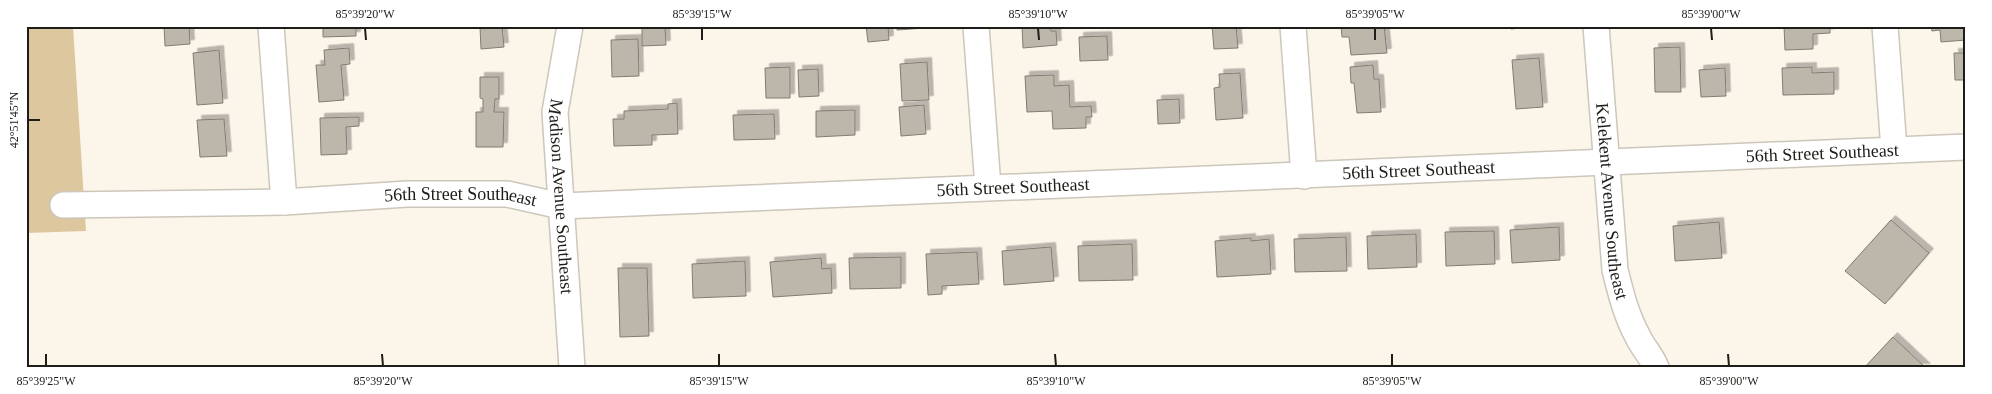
<svg xmlns="http://www.w3.org/2000/svg" width="1992" height="394" font-family="'Times New Roman',serif">
  <style>
    .green { fill: #ddc79f }
    .building { fill: #bcb6ab; stroke: #817c71; filter: url(#shadow) }
    .lines { fill: none; stroke-linecap: round; stroke-linejoin: round }
    .minor-casing { stroke: #ccc6bb; stroke-width: 28 }
    .minor { stroke: #fff; stroke-width: 25 }
    .ticks { fill: none; stroke: #1f1d19; stroke-width: 2 }
    .labels { text-anchor: middle; stroke-width: 4; stroke-linejoin: round; paint-order: stroke }
    .street-label { font-size: 18px; fill: #1f1d19; stroke: #fff }
    .neatline { fill: none; stroke: #1f1d19; stroke-width: 2 }
    .ticks-label { font-size: 12px; text-anchor: middle; fill: #1f1d19 }
  </style>
  <defs>
    <filter id="shadow"><feDropShadow dx="4.5" dy="-4.5" stdDeviation="0" flood-color="#0004"/></filter>
  </defs>
  <rect width="100%" height="100%" fill="#fcf6ea"/>
  <!-- green -->
  <path class="green" d="M26 26H73L86 231 26 233Z"/>
  <!-- building -->
  <path class="building" d="M164 26H189L190 44 165 46Z
    M323 26H356V36L323 37Z
    M502 26 504 47 481 49 480 27Z
    M642 26H665L666 45 642 46Z
    M866 26H888L889 40 868 42Z
    M897 26H925V28L897 30Z
    M1022 26H1050L1051 31H1056L1057 45 1023 48Z
    M1212 26H1236L1238 48 1214 49Z
    M1341 26H1384L1387 53 1351 55 1349 37H1342Z
    M1511 26H1539L1511 29Z
    M1784 26H1830V33L1813 34V49L1785 50Z
    M1931 26H1966V40L1941 42 1940 30 1932 31Z
    M1107 36 1108 60 1080 61 1079 37Z
    M638 39 639 76 612 77 611 40Z
    M1680 47 1681 92H1655L1654 48Z
    M349 48 350 64 341 65 344 100 319 102 316 65H325L324 50Z
    M219 50 223 103 197 105 193 53Z
    M1954 53H1966V80H1955Z
    M1539 58 1543 107 1516 109 1512 60Z
    M927 62 929 100 902 101 900 64Z
    M1373 65 1374 79H1379L1381 112 1357 113 1354 83H1351L1350 67Z
    M790 67V98H766L765 68Z
    M1812 67V73L1834 72V94L1783 95 1782 68Z
    M1725 68 1726 96 1701 97 1699 70Z
    M818 69 819 96 799 97 798 70Z
    M1240 73 1243 118 1216 120 1214 88 1220 87 1219 74Z
    M1054 75V86L1069 85 1070 107 1091 106 1092 117H1086V128L1053 129 1052 111 1027 112 1025 76Z
    M480 77H499V99H495L494 112H504L503 147H476V112H483V99L480 98Z
    M1179 99 1180 123 1158 124 1157 100Z
    M677 103 678 134 652 135V145L614 146 613 119H624V111L668 109V104Z
    M924 105 926 134 901 136 899 107Z
    M855 110V135L816 137V111Z
    M774 114 775 139 734 140 733 115Z
    M359 117V126L346 127 347 154 321 155 320 118Z
    M224 119 227 156 200 157 197 120Z
    M1891 220 1929 253 1885 304 1845 271Z
    M1719 222 1722 258 1675 261 1673 226Z
    M1559 227 1560 260 1512 263 1510 230Z
    M1494 231 1495 264 1446 266 1445 232Z
    M1416 234 1417 267 1368 269 1367 236Z
    M1346 237 1347 271 1295 272 1294 239Z
    M1251 238V241L1269 239 1271 274 1217 277 1215 241Z
    M1132 244 1133 280 1079 281 1078 246Z
    M1051 247 1054 281 1004 285 1002 251Z
    M977 252 979 284 942 286V294L928 295 926 254Z
    M901 257V288L850 289 849 258Z
    M821 258 822 269 831 268 832 293 773 297 770 262Z
    M745 261 746 296 693 298 692 264Z
    M618 268H647L649 336 620 337Z
    M1893 337 1926 368H1864Z"/>
  <g class="lines">
    <defs>
      <g id="minor">
        <path d="M271 26 284 202"/>
        <path id="s1" d="M570 26 555 112 572 368"/>
        <path d="M976 26 988 187"/>
        <path d="M1293 26 1304 176"/>
        <path id="s2" d="M1596 26 1615 270C1621 294 1626 315 1638 337 1643 348 1652 356 1656 368"/>
        <path d="M1885 26 1894 150"/>
        <path id="s3" d="M63 205 284 202 407 194H507L561 206 1966 147"/>
      </g>
    </defs>
    <!-- minor casing -->
    <use href="#minor" class="minor-casing"/>
    <!-- minor -->
    <use href="#minor" class="minor"/>
  </g>
  <!-- ticks -->
  <path class="ticks" d="M365 28 366 40M702 28V40M1038 28 1039 40M1375 28V40M1711 28 1712 40M28 120H40M46 354V366M382 354 383 366M719 354V366M1055 354 1056 366M1392 354V366M1728 354 1729 366"/>
  <g class="labels">
    <!-- street labels -->
    <g class="street-label">
      <text dy="6" stroke="none"><textPath href="#s3" startOffset="1762">56th Street Southeast</textPath></text>
      <text dy="6" stroke="none"><textPath href="#s3" startOffset="1358">56th Street Southeast</textPath></text>
      <text dy="6" stroke="none"><textPath href="#s3" startOffset="952">56th Street Southeast</textPath></text>
      <text dy="6" stroke="none"><textPath href="#s1" startOffset="172">Madison Avenue Southeast</textPath></text>
      <text dy="6" stroke="none"><textPath href="#s3" startOffset="398">56th Street Southeast</textPath></text>
      <text dy="6" stroke="none"><textPath href="#s2" startOffset="176">Kelekent Avenue Southeast</textPath></text>
    </g>
  </g>
  <!-- border -->
  <rect width="1992" height="394" fill="none" stroke="#ffffff" stroke-width="55"/>
  <rect x="28" y="28" width="1936" height="338" class="neatline"/>
  <g class="ticks-label">
    <text x="365" y="18">85°39'20"W</text>
    <text x="702" y="18">85°39'15"W</text>
    <text x="1038" y="18">85°39'10"W</text>
    <text x="1375" y="18">85°39'05"W</text>
    <text x="1711" y="18">85°39'00"W</text>
    <text transform="translate(14 120) rotate(-90)" y="4">42°51'45"N</text>
    <text x="46" y="385">85°39'25"W</text>
    <text x="383" y="385">85°39'20"W</text>
    <text x="719" y="385">85°39'15"W</text>
    <text x="1056" y="385">85°39'10"W</text>
    <text x="1392" y="385">85°39'05"W</text>
    <text x="1729" y="385">85°39'00"W</text>
  </g>
</svg>
